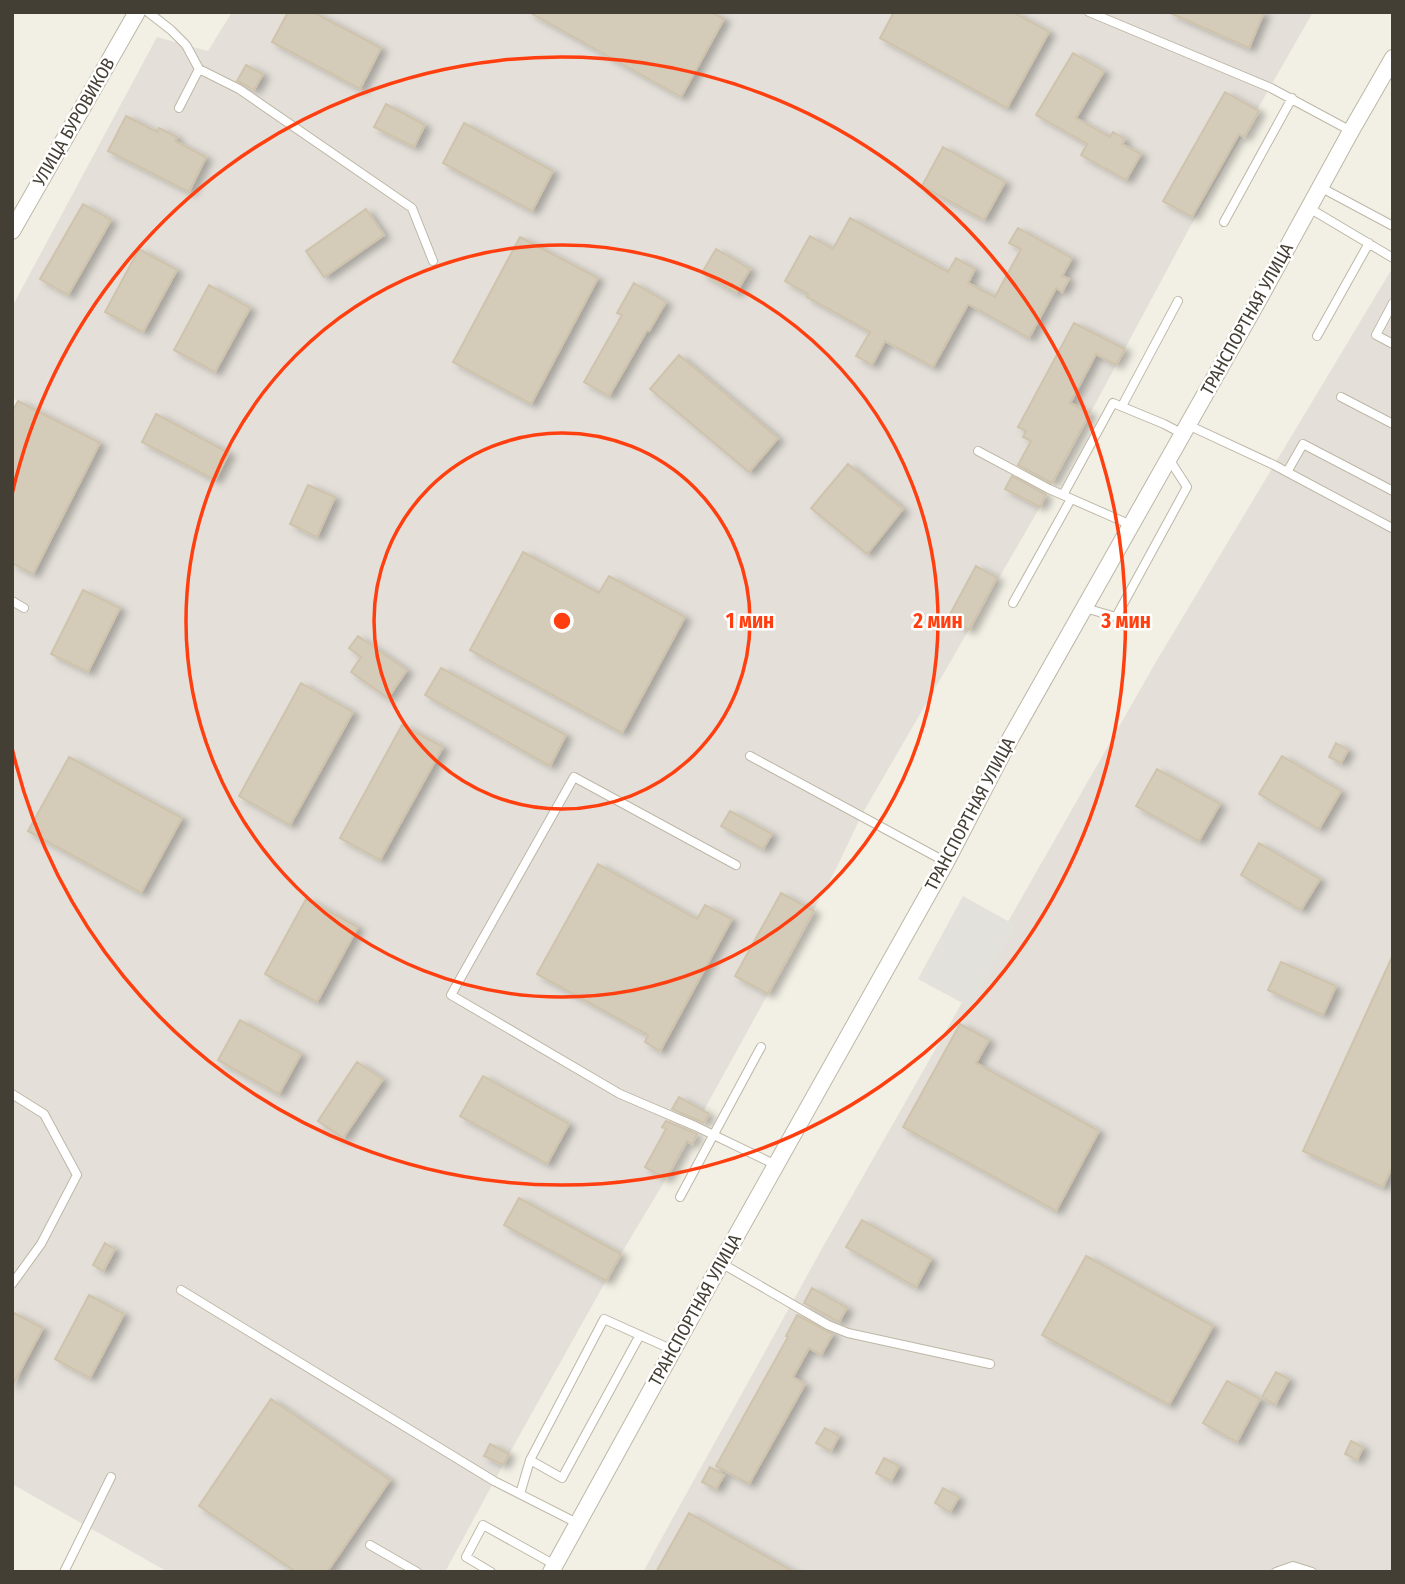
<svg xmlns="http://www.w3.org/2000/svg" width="1405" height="1584" font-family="'Fira Sans Condensed',sans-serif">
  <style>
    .industrial { fill: #e4e0d9 }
    .parking { fill: #e3e1dc }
    .building { fill: #d4cbb9; stroke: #cfc3ac; stroke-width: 2; filter: url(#shadow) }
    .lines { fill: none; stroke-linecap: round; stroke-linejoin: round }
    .lane-casing { stroke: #beb7a6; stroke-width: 10 }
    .street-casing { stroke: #beb7a6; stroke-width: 18 }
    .lane { stroke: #fff; stroke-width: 8 }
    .street { stroke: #fff; stroke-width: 16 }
    .ring { fill: none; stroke: #ff3f0f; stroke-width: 3.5 }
    .labels { text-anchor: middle; stroke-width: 5; stroke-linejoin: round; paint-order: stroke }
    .street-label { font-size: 18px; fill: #443f34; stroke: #fff }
    .centre { fill: #ff3f0f; stroke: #fff; stroke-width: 3.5 }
    .ring-label { font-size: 21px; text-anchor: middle; font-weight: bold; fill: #ff3f0f; stroke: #fff; stroke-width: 5; stroke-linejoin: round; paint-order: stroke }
  </style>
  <defs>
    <filter id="shadow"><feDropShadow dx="6" dy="3.5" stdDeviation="3.5" flood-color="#0004"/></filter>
  </defs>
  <rect width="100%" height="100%" fill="#f2efe4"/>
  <!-- industrial -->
  <path class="industrial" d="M232 12H1313L1189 229 1040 507 861 816 837 867 768 994 666 1179 621 1254 509 1454 445 1572H168L12 1484V412L18 401 12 398V307L157 37 208 51Z
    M1393 267V1572H643L824 1245 1157 660Z"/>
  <!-- parking -->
  <path class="parking" d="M963 896 1015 925 970 1007 918 979Z"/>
  <!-- building -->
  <path class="building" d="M288 12H313L381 48 360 89 272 42Z
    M529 12H711L724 19 681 97Z
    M894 12H1013L1049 32 1007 108 880 38Z
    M1168 12H1264L1249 48Z
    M1073 53 1104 71 1076 118 1110 137 1113 132 1125 139 1122 144 1141 154 1126 180 1081 155 1087 144 1036 115Z
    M246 65 263 74 254 90 237 81Z
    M1225 92 1259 111 1244 137 1239 134 1192 217 1163 201Z
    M386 104 425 125 414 147 374 127Z
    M126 116 157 132 159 128 177 137 175 141 206 157 189 192 108 151Z
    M464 123 553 171 532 211 443 163Z
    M943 147 1005 182 984 220 922 186Z
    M83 204 111 220 68 295 40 279Z
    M366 209 384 235 324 277 306 251Z
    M850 218 948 272 956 258 975 269 968 283 995 297 1021 249 1009 243 1018 228 1072 258 1062 276 1069 279 1062 292 1056 288 1029 338 968 304 933 367 885 341 872 365 856 356 870 332 807 297 808 294 785 281 810 236 833 249Z
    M520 237 598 278 531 404 453 362Z
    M139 249 177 270 143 332 105 312Z
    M716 249 750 269 736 293 702 273Z
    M634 283 666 302 649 331 647 330 609 396 584 382 622 315 617 313Z
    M209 285 250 308 215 372 174 350Z
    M1074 323 1125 349 1116 365 1096 354 1070 403 1090 413 1052 483 1018 465 1031 441 1023 437 1026 431 1018 427Z
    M679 355 778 438 749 472 650 389Z
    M18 401 100 443 33 574 12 563V412Z
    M156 414 229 453 215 480 142 442Z
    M848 464 903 509 867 554 811 508Z
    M1012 476 1046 495 1040 507 1005 489Z
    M308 485 335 497 317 537 290 524Z
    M523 552 599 593 609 576 685 617 622 733 470 650Z
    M976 566 997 578 969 630 948 618Z
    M83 590 120 608 88 672 51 654Z
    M358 636 407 670 388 698 351 672 361 657 349 648Z
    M441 668 566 735 550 766 425 695Z
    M301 683 353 712 290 825 239 796Z
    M402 725 443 747 380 860 340 838Z
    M1336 743 1348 750 1341 763 1329 757Z
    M1282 756 1341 791 1319 829 1259 794Z
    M69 757 182 818 141 893 28 831Z
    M1157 769 1220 804 1199 841 1136 806Z
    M730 811 772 834 763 849 721 826Z
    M1259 843 1320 879 1301 910 1241 875Z
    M598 864 697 919 705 905 732 919 660 1051 645 1042 648 1035 537 974Z
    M781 893 814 911 768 994 735 976Z
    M306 899 358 927 317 1002 265 974Z
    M1393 955V1165L1383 1187 1303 1151Z
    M1281 962 1336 986 1323 1015 1268 990Z
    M240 1020 301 1054 279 1094 218 1060Z
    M960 1024 989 1040 976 1063 1099 1131 1056 1211 903 1127Z
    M357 1062 383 1079 343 1138 318 1121Z
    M483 1076 569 1124 547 1164 460 1116Z
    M679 1097 709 1114 704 1123 672 1109Z
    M666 1121 697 1134 692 1144 687 1141 666 1179 645 1167 666 1129 662 1127Z
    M519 1198 621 1254 606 1281 504 1225Z
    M862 1220 931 1259 916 1287 846 1247Z
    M105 1243 115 1249 103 1271 93 1265Z
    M1086 1256 1213 1326 1169 1405 1042 1335Z
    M812 1288 847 1308 839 1322 804 1303Z
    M89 1295 124 1314 90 1378 55 1359Z
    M12 1312 43 1328 12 1386Z
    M797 1315 833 1334 821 1355 809 1348 793 1377 805 1384 749 1484 716 1466 788 1337 786 1336Z
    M1276 1372 1289 1379 1275 1405 1262 1397Z
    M1227 1381 1260 1399 1237 1442 1203 1423Z
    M271 1399 390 1480 327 1572H296L199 1506Z
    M825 1428 839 1436 831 1451 816 1443Z
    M1351 1441 1363 1447 1357 1460 1345 1454Z
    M490 1444 509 1454 503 1465 484 1456Z
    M884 1458 899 1466 891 1481 876 1473Z
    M710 1467 724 1475 716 1489 702 1482Z
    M943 1488 959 1497 950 1512 935 1503Z
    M689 1513 794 1572H656Z"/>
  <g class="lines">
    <defs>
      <path id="lane" d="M148 12 171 30 186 45 199 69 239 89 412 208 433 261
        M1089 12 1271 88 1351 131
        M179 108 199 69
        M1320 187 1393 226
        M1309 208 1393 258
        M1224 222 1292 98
        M1393 303 1376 335 1393 344
        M1317 336 1369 243
        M1341 397 1393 424
        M1122 406 1178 301
        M1188 425 1274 465 1392 528 1393 527
        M978 451 1049 489 1131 525
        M1287 472 1303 444 1393 491
        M1063 495 1113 403 1164 424 1183 434
        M12 601 24 608
        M1013 603 1071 499
        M1085 608 1116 617 1187 487 1169 459
        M750 756 946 862
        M736 865 574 777 451 995 620 1094 695 1126 776 1165
        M12 1094 44 1114 77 1175 41 1244 12 1284
        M680 1197 761 1047
        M721 1263 828 1325 848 1333 990 1364
        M181 1290 494 1481 577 1523
        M530 1460 562 1478 640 1335
        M520 1494 530 1460 604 1319 673 1350
        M370 1545 417 1572
        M64 1572 111 1477
        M491 1572 466 1557 483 1525 555 1565
        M1276 1572 1293 1566 1312 1572"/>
      <path id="street" d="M12 231 137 12
        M551 1572 721 1263 946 862 1009 741 1259 299 1351 131 1393 58"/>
    </defs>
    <!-- lane casing -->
    <use href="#lane" class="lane-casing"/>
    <!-- street casing -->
    <use href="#street" class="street-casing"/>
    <!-- lane -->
    <use href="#lane" class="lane"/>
    <!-- street -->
    <use href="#street" class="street"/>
  </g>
  <!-- distance rings -->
  <g class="ring">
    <circle cx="562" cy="621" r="188"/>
    <circle cx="562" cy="621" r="376"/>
    <path d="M12 494A564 564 0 1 1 12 748"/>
  </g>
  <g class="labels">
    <!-- street labels -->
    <g class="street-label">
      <text transform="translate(74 122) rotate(-60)" y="6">УЛИЦА БУРОВИКОВ</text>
      <text transform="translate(1247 319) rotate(-61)" y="6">ТРАНСПОРТНАЯ УЛИЦА</text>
      <text transform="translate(970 814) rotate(-62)" y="6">ТРАНСПОРТНАЯ УЛИЦА</text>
      <text transform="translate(695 1310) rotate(-61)" y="6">ТРАНСПОРТНАЯ УЛИЦА</text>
    </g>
  </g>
  <circle cx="562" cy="621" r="10" class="centre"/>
  <g class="ring-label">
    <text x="750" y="628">1 мин</text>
    <text x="938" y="628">2 мин</text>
    <text x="1126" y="628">3 мин</text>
  </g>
  <!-- border -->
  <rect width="1405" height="1584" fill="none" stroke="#443f34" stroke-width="28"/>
</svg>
